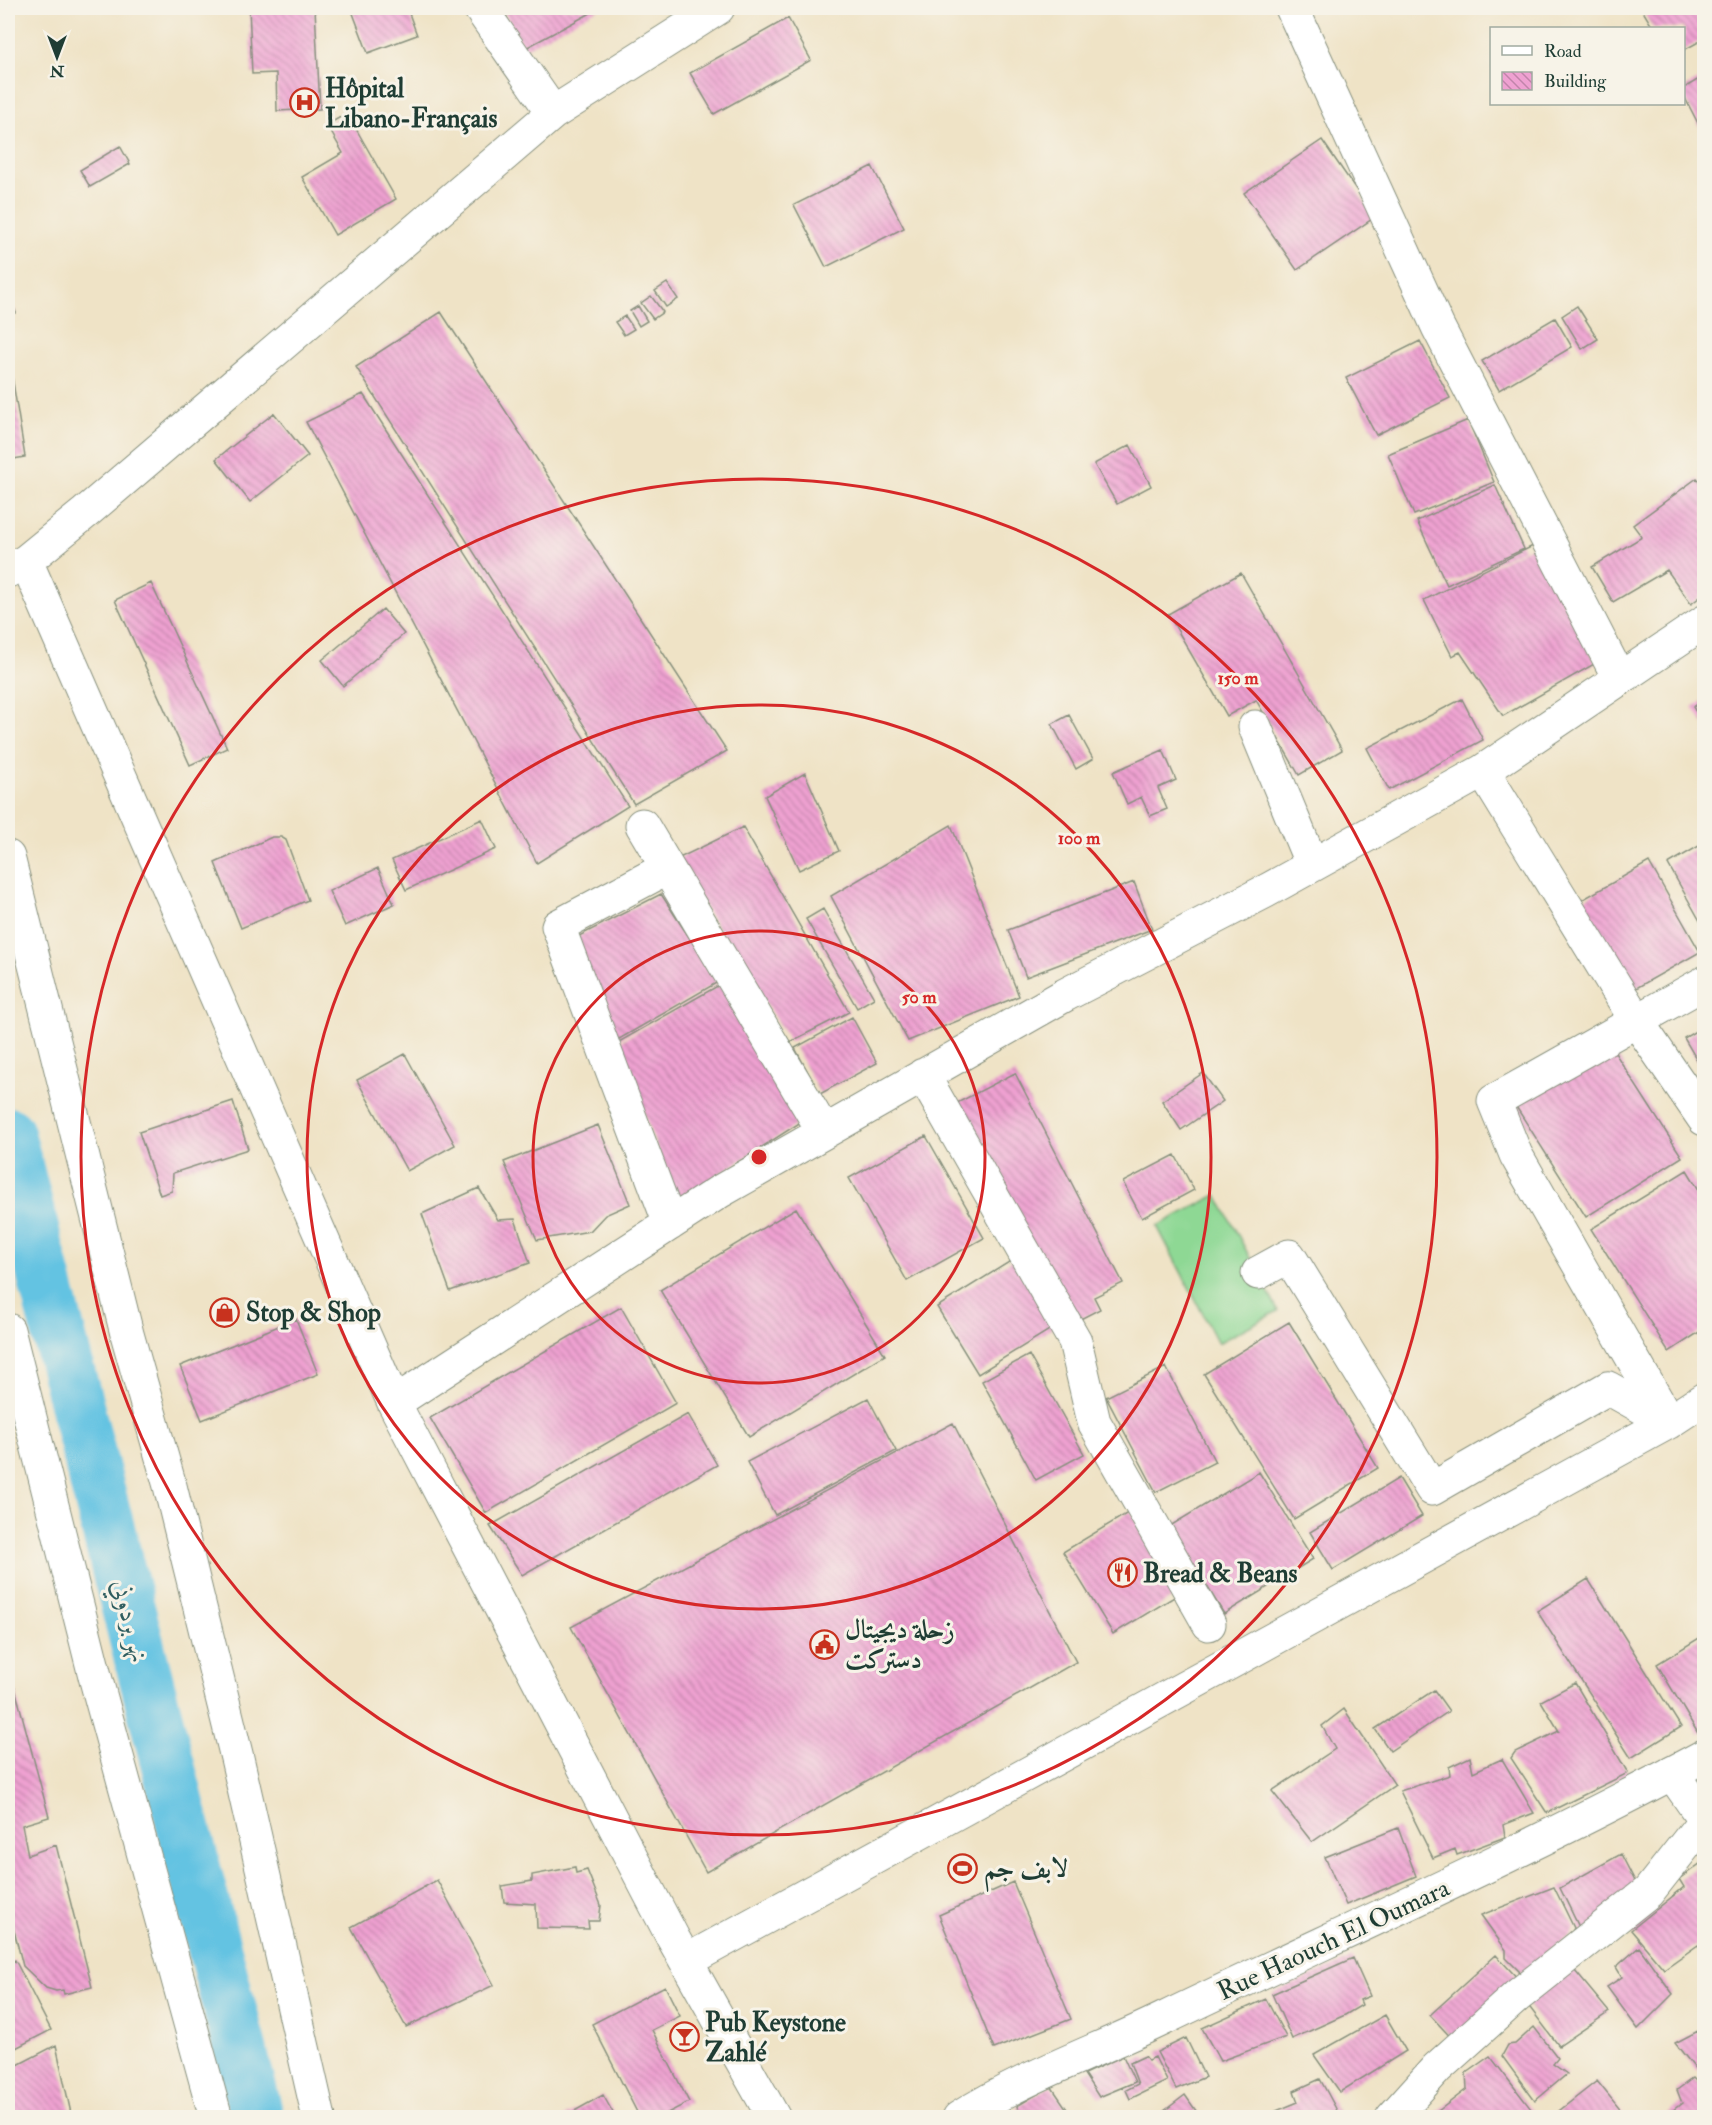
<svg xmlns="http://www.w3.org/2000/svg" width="1712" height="2125" font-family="'IM FELL Double Pica',Amiri,serif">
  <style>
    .pitch { fill: #8ed894; stroke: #568a64; stroke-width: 1.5 }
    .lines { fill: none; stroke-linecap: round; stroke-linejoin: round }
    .river { stroke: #64c3e2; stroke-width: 54 }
    .building { fill: url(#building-back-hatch) }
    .minor-casing { stroke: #87907d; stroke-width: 35 }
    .major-casing { stroke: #87907d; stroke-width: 35 }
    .highway-casing { stroke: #87907d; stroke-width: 35 }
    .minor { stroke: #fff; stroke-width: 33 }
    .major { stroke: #fff; stroke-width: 33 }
    .highway { stroke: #fff; stroke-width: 33 }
    .ring { fill: none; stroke: #d62828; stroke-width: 3 }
    .labels { text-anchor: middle; stroke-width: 6; stroke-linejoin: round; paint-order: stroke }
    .poi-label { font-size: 26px; font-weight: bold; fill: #1f3d34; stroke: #f7f3e8; text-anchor: start }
    .street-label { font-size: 26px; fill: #1f3d34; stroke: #f7f3e8 }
    .water-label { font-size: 27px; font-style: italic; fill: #305e60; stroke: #f7f3e8 }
    .centre { fill: #d62828; stroke: #f7f3e8; stroke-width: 3 }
    .ring-label { font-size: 18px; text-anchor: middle; font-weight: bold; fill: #d62828; stroke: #f7f3e8; stroke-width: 6; stroke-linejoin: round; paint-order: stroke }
  </style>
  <defs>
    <pattern id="building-back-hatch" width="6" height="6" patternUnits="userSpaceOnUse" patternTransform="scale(1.5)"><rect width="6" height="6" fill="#efa1d1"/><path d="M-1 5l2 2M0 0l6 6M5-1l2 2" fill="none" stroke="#c184aa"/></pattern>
  </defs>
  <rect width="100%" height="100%" fill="#f7f3e8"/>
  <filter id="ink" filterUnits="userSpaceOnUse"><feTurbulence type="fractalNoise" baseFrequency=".0167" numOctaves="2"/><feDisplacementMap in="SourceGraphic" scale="12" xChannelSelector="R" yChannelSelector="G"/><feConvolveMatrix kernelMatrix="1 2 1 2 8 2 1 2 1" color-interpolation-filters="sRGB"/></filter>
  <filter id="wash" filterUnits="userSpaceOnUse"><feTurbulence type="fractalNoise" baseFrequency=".008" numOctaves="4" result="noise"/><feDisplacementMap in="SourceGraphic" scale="24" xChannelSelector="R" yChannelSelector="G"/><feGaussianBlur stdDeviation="1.35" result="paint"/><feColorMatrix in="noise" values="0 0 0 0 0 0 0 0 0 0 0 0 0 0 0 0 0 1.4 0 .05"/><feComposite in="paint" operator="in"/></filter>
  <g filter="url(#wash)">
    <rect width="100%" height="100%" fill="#efe3c6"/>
    <!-- pitch -->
    <path class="pitch" d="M1217 1195 1278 1311 1218 1343 1157 1226Z"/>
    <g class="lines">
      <!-- river -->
      <path class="river" d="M8 1134 255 2109"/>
    </g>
    <g id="blocks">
      <!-- building -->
      <path class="building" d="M249 8H315L320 109 277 111 276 73 252 74Z
        M351 8H407L417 35 368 53Z
        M502 8H600L524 49Z
        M1641 8H1704V39L1684 50V28H1653Z
        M788 18 811 60 714 114 690 73Z
        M1704 76V135L1684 96V88Z
        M347 113 396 199 335 235 302 177 343 153 327 125Z
        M1322 140 1375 217 1297 270 1244 193Z
        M120 146 130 164 90 187 80 170Z
        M872 166 904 228 826 267 794 205Z
        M667 283 678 299 666 307 655 291Z
        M8 294 16 313 8 314Z
        M651 296 663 312 653 319 641 303Z
        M638 306 647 321 639 326 630 311Z
        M1577 306 1598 339 1582 349 1562 316Z
        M441 312 727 751 634 804 356 367Z
        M625 316 634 329 624 335 615 322Z
        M1555 318 1572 347 1499 390 1482 361Z
        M1420 341 1450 398 1376 435 1346 378Z
        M8 351 25 457 8 460Z
        M363 394 628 806 537 863 306 422Z
        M274 413 308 456 250 502 216 459Z
        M1468 420 1494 482 1414 515 1388 454Z
        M1130 445 1151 486 1117 504 1094 464Z
        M1697 478 1704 488V594L1691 604 1667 570 1613 602 1592 567 1642 537 1633 525Z
        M1495 485 1524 549 1447 585 1417 521Z
        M1537 544 1596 663 1503 716 1460 652 1452 656 1424 600Z
        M1241 573 1342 750 1299 775 1256 700 1227 716 1168 614Z
        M151 583 227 748 190 765 115 600Z
        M383 609 404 634 343 686 322 660Z
        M1462 699 1483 740 1389 790 1367 748Z
        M1704 700V725L1693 707Z
        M1069 715 1093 759 1076 769 1052 724Z
        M1163 750 1176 780 1158 788 1167 809 1150 816 1141 797 1127 804 1113 772Z
        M805 773 839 851 799 870 765 796Z
        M482 819 496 849 406 890 392 860Z
        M951 825 1019 996 908 1041 831 896Z
        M743 827 849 1012 790 1042 675 860Z
        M272 837H281L286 840 308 900 241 928 215 863Z
        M1704 843V928L1668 864Z
        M1649 862 1700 952 1631 991 1580 901Z
        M378 868 394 904 345 926 329 891Z
        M1134 882 1152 929 1026 977 1008 930Z
        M661 894 718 982 614 1042 577 937Z
        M823 909 874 998 857 1008 806 919Z
        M721 984 801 1122 677 1201 617 1043Z
        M852 1017 877 1063 820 1094 795 1048Z
        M1704 1026V1072L1684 1038Z
        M1610 1045 1682 1157 1586 1217 1515 1105Z
        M405 1054 455 1145 407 1171 357 1080Z
        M1015 1073 1123 1283 1094 1297 1100 1309 1067 1326 953 1105Z
        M1203 1073 1223 1101 1181 1130 1162 1101Z
        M233 1101 248 1149 173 1173 172 1191 160 1195 139 1132Z
        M598 1125 630 1204 605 1215 590 1231 537 1240 504 1162Z
        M926 1136 984 1238 907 1281 849 1178Z
        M1175 1155 1194 1190 1142 1218 1123 1182Z
        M1687 1170 1704 1198V1329L1669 1352 1591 1229Z
        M479 1188 498 1220 515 1219 530 1263 450 1291 422 1214Z
        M796 1208 885 1355 749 1437 660 1290Z
        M1017 1257 1059 1324 978 1374 937 1307Z
        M621 1307 676 1403 486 1513 430 1418Z
        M296 1319 318 1374 202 1420 180 1366Z
        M1289 1322 1378 1468 1294 1519 1204 1374Z
        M1029 1355 1084 1454 1036 1480 982 1381Z
        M1166 1367 1215 1462 1156 1492 1106 1397Z
        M868 1398 896 1451 775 1515 747 1462Z
        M688 1414 717 1465 522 1575 490 1526Z
        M953 1423 1076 1662 706 1872 571 1627Z
        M1259 1472 1313 1559 1224 1614 1170 1526Z
        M1399 1478 1422 1516 1333 1570 1310 1532Z
        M1131 1511 1181 1593 1113 1634 1063 1552Z
        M1588 1579 1681 1727 1631 1758 1537 1611Z
        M1704 1635V1731L1699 1735 1657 1664Z
        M8 1662 49 1817 22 1825 28 1855 56 1845 92 1987 64 1994 63 1990 56 1991 46 1988 23 1966 8 1907Z
        M1575 1683 1628 1773 1547 1813 1511 1758 1515 1752 1559 1731 1541 1701Z
        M1434 1690 1449 1711 1390 1751 1375 1729Z
        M1344 1709 1395 1785 1312 1842 1272 1791 1335 1749 1322 1726Z
        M1470 1757 1473 1772 1502 1759 1534 1813 1503 1825 1505 1837 1457 1855 1455 1849 1433 1858 1400 1791 1450 1775 1449 1767Z
        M1398 1828 1416 1876 1346 1905 1325 1857Z
        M1621 1854 1640 1891 1582 1933 1560 1888Z
        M1704 1861V1953L1698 1945 1664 1969 1631 1930 1684 1887 1679 1879Z
        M575 1867 576 1873 587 1870 601 1905 599 1921H588L589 1929 537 1928 536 1904 504 1902 502 1886 532 1881V1875Z
        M437 1880 494 1985 406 2027 351 1927Z
        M1013 1882 1071 2019 994 2049 939 1915Z
        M1554 1887 1574 1928 1569 1937 1521 1973 1506 1958V1950L1481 1915Z
        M1639 1947 1673 1994 1638 2029 1607 1987 1622 1977 1616 1967Z
        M1496 1955 1522 1983 1457 2044 1430 2015Z
        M1353 1958 1370 1996 1360 2000 1362 2005 1345 2015 1292 2039 1272 1994Z
        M15 1960 51 2030 8 2052V1964Z
        M1570 1965 1609 2012 1559 2046 1524 2000Z
        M665 1986 680 2016 652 2030 689 2102 658 2118H640L592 2024Z
        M1266 1999 1286 2037 1220 2061 1202 2028Z
        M1385 2015 1406 2051 1340 2092 1314 2055Z
        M1534 2027 1558 2058 1553 2064 1567 2074 1535 2101 1502 2056 1508 2045 1515 2044Z
        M1698 2031 1704 2039V2066L1697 2071 1675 2043Z
        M1186 2038 1205 2077 1176 2089 1157 2052Z
        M56 2045 72 2118H8V2070Z
        M1123 2056 1135 2082 1099 2097 1084 2074Z
        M1145 2056 1148 2060 1155 2057 1167 2081 1130 2099 1126 2090 1138 2084 1130 2063Z
        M1490 2056 1538 2118H1429L1467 2089 1466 2073Z
        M1693 2078 1704 2089V2118H1663L1682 2103 1677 2090Z
        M1320 2079 1341 2118H1280L1276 2111 1298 2102 1294 2091Z
        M1597 2081 1627 2118H1550Z
        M1051 2086 1073 2118H1009L1019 2113 1017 2106Z
        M603 2095 616 2118H562Z
        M1185 2095 1201 2118H1155Z"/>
    </g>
  </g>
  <g filter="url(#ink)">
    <use href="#blocks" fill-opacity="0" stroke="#87907d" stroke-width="1.5"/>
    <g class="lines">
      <defs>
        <path id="minor" d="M480 8 553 113
          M1292 8 1438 327 1619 678
          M26 561 394 1403 673 1938 774 2118
          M8 571 26 561 85 513 553 113 718 8
          M1255 727 1312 865
          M1483 771 1636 1020 1704 1119
          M642 825 824 1132
          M667 868 558 926 670 1224
          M923 1075 1075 1341 1094 1422 1209 1624
          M1258 1273 1289 1256 1432 1489 1608 1388 1667 1421
          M394 1403 719 1192 1065 995 1266 891 1483 771 1704 622
          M1669 1422 1516 1155 1494 1101 1704 983
          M1672 1773 1704 1819
          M686 1961 1669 1422 1704 1399
          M1392 2118 1437 2068 1517 1996 1648 1892 1704 1821"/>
        <path id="major" d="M959 2118C1023 2077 1095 2052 1163 2019 1344 1932 1528 1851 1704 1756"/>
        <path id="highway" d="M8 857 127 1334 170 1486 237 1758 319 2118
          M8 1330 96 1680 216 2118"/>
      </defs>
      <!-- minor casing -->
      <use href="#minor" class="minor-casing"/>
      <!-- major casing -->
      <use href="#major" class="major-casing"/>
      <!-- highway casing -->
      <use href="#highway" class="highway-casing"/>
      <!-- minor -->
      <use href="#minor" class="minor"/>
      <!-- major -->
      <use href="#major" class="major"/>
      <!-- highway -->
      <use href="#highway" class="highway"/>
    </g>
  </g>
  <!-- distance rings -->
  <g class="ring">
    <circle cx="759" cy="1157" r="226"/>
    <circle cx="759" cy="1157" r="452"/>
    <circle cx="759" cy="1157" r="678"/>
  </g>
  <!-- icons -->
  <defs>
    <symbol id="hospital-ring" viewBox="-11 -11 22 22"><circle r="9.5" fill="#f7f3e8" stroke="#c8321e" stroke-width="1.5"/><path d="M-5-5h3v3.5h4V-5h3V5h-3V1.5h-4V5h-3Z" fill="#c8321e"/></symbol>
    <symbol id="shop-ring" viewBox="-11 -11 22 22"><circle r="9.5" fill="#f7f3e8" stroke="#c8321e" stroke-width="1.5"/><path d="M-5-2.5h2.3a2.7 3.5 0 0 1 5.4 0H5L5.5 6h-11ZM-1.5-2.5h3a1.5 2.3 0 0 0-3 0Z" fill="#c8321e"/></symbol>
    <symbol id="restaurant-ring" viewBox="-11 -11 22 22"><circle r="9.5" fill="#f7f3e8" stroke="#c8321e" stroke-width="1.5"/><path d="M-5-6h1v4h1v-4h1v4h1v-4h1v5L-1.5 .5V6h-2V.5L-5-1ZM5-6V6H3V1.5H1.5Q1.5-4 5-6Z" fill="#c8321e"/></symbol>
    <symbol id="civic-ring" viewBox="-11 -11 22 22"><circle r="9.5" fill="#f7f3e8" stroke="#c8321e" stroke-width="1.5"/><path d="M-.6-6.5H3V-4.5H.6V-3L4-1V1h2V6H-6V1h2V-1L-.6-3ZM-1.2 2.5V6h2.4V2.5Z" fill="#c8321e"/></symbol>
    <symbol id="stadium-ring" viewBox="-11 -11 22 22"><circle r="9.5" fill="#f7f3e8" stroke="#c8321e" stroke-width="1.5"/><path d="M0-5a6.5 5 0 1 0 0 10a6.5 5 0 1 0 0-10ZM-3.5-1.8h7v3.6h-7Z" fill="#c8321e"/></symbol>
    <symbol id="bar-ring" viewBox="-11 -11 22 22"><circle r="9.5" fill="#f7f3e8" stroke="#c8321e" stroke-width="1.5"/><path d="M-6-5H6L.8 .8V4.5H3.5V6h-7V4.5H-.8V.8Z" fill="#c8321e"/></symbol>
  </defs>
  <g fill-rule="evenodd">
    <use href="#hospital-ring" x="288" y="86" width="33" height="33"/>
    <use href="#shop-ring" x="208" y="1296" width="33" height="33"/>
    <use href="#restaurant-ring" x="1106" y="1556" width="33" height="33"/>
    <use href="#civic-ring" x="808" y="1628" width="33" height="33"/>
    <use href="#stadium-ring" x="946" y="1852" width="33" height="33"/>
    <use href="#bar-ring" x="668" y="2020" width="33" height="33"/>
  </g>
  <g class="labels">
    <!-- poi labels -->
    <g class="poi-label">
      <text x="325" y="97">Hôpital<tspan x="325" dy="30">Libano-Français</tspan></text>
      <text x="246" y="1321">Stop &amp; Shop</text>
      <text x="1143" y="1582">Bread &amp; Beans</text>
      <text x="845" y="1638">زحلة ديجيتال<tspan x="845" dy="30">دستركت</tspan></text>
      <text x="984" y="1877">لابف جم</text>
      <text x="705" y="2031">Pub Keystone<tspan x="705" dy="30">Zahlé</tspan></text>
    </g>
    <!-- street labels -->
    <g class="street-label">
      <text transform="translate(1333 1939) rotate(-25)" y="9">Rue Haouch El Oumara</text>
    </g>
    <!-- water labels -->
    <g class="water-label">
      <text transform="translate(131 1621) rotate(76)" y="9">نهر بردوني</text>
    </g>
  </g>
  <circle cx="759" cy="1157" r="9" class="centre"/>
  <g class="ring-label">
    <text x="1238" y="684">150 m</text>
    <text x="1079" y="844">100 m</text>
    <text x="919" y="1003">50 m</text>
  </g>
  <!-- margin -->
  <rect width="1712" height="2125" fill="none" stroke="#f7f3e8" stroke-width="30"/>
  <!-- legend -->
  <rect x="1490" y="27" width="195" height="78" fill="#f7f3e8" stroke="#a1aaa0" stroke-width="1.5"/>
  <rect x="1502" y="46" width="30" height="9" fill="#ffffff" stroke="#a1aaa0" stroke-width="1.5"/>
  <text x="1544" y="57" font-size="18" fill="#1f3d34">Road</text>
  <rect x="1502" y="72" width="30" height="18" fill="url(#building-back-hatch)" stroke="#a1aaa0" stroke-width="1.5"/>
  <text x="1544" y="87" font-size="18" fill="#1f3d34">Building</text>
  <!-- north arrow -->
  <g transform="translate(57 57) rotate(180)" stroke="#f7f3e8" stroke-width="4.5" paint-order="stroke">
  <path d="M0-4.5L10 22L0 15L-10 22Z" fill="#1f3d34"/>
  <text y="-9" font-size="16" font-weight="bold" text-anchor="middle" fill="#1f3d34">N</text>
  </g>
</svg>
